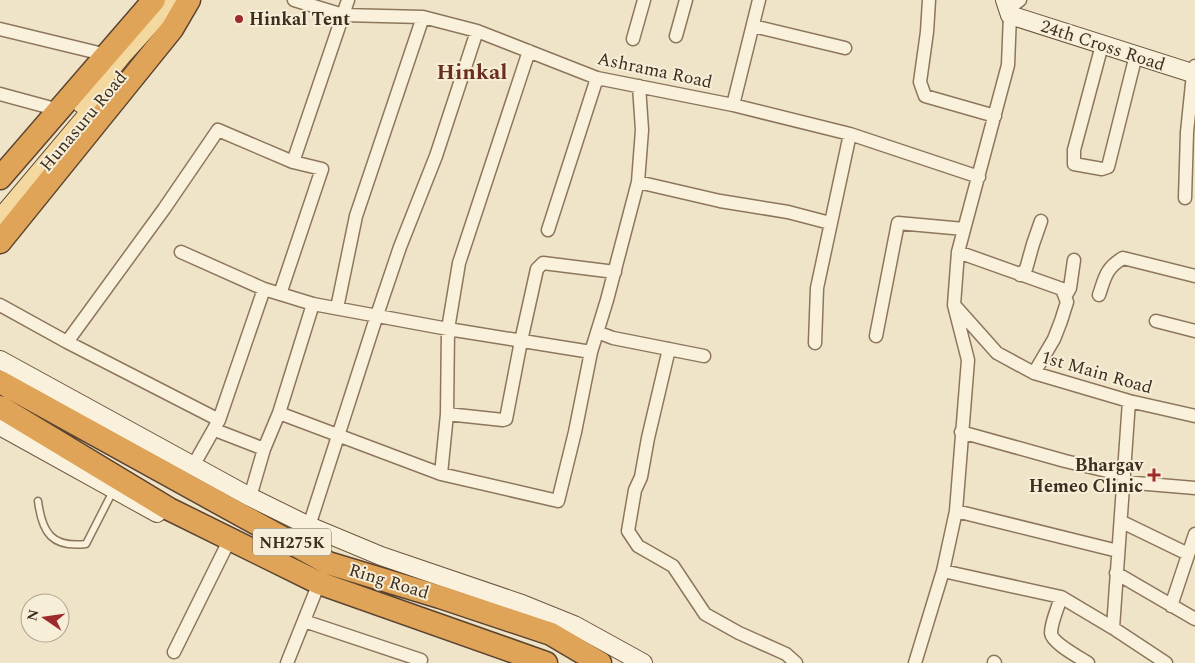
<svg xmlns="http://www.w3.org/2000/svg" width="1195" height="663" font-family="Spectral,serif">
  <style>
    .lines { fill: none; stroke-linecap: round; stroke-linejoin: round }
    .lane-casing { stroke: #8d765c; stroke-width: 9 }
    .street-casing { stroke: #8d765c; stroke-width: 15 }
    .secondary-casing { stroke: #6f573f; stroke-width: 20 }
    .primary-casing { stroke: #5b4430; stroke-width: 22 }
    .highway-casing { stroke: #5b4430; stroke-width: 25 }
    .lane { stroke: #faf1dc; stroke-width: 6 }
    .street { stroke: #faf1dc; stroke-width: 12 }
    .secondary { stroke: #faf1dc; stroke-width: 18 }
    .primary { stroke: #f3d9a0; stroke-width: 20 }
    .highway { stroke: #e0a458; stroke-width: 22 }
    .poi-dot { fill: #9e2a2b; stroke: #f7eed8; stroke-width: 2 }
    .labels { text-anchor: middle; stroke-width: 4; stroke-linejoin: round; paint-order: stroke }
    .shield { fill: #f7eed8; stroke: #756857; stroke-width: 1 }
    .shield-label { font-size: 16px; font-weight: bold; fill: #3d2e20 }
    .poi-label { font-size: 18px; font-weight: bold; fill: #3d2e20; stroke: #f7eed8; text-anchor: start }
    .street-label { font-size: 18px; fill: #3d2e20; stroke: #f7eed8 }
    .district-label { font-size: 22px; font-weight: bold; fill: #6b2e1e; stroke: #f7eed8 }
  </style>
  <rect width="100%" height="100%" fill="#f0e4c8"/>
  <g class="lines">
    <defs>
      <path id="lane" d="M38 501C42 533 52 548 86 544L113 491"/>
      <path id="street" d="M294 0 343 15 423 17 477 31 597 78 733 105 850 134 979 177
        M929 0 927 32 920 82 925 96 995 116
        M1008 9 1020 0
        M753 26 845 48
        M0 29 107 55
        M676 36 686 0
        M633 39 644 0
        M1102 45 1074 150V164L1102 169 1108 167 1136 55
        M0 94 59 110
        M733 105 759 0
        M293 162 348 0
        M638 182 720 201 788 212 830 223
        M1185 198 1187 132 1193 74 1195 66
        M548 230 597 78
        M181 252 264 289 313 304 448 329 591 352
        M958 252 1062 289 1067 302 1061 321 1054 339 1034 373
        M1020 275 1026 269 1033 244 1041 221
        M1099 295C1105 277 1106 268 1123 258L1195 276
        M1065 297 1070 288 1074 260
        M0 305 67 342 219 420
        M956 307 997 353 1034 373 1129 401 1195 416
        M337 308 356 216 423 17
        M1156 321 1195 331
        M597 332 613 338 704 356
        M876 336 898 223 964 229
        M67 342 164 209 218 130 293 162 322 169 280 294
        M815 343 817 288 850 134
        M669 349 648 438 641 477 635 490 628 531 638 546 673 566 705 614 739 633 786 654 796 663
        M279 413 441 474 558 501 575 432 591 352 607 300 638 182 642 130 639 86
        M447 414 503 420 506 419 521 341 537 269 543 263 615 272
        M215 430 264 449
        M961 432 1065 461 1124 475
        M193 466 219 420 264 289
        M441 474 447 414 448 329 459 263 529 51
        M1124 482 1195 488
        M250 497 264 449 279 413 313 304
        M956 511 1118 551
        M1122 522 1188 554
        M309 526 377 315 400 247 436 156 477 31
        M943 571 1061 597C1058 608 1051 622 1051 633 1052 643 1079 657 1088 663
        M1116 573 1195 619
        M1061 597 1113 628 1166 663
        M1171 606 1195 534
        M304 621 421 660 420 663
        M1113 628 1129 401
        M174 652 225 549
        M994 662 995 663
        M287 663 319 583
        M915 663 943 571 956 511 968 360 954 305 958 252 1008 65 1010 15"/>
      <path id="secondary" d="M1005 0 1010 15 1195 74
        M0 360 250 497 309 526 381 556 522 604 574 625 643 663
        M0 426 157 513"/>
      <path id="primary" d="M82 103 123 53 171 0
        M0 220 106 94"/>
      <path id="highway" d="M0 178 154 0
        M0 242 172 29 189 0
        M0 382 328 563 440 597 551 634 600 663
        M0 407 169 509 319 583 546 663"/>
    </defs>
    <!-- lane casing -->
    <use href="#lane" class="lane-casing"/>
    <!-- street casing -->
    <use href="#street" class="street-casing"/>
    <!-- secondary casing -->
    <use href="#secondary" class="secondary-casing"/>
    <!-- primary casing -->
    <use href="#primary" class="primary-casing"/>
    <!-- highway casing -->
    <use href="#highway" class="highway-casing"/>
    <!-- lane -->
    <use href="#lane" class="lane"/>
    <!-- street -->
    <use href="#street" class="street"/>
    <!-- secondary -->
    <use href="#secondary" class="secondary"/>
    <!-- primary -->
    <use href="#primary" class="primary"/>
    <!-- highway -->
    <use href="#highway" class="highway"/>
  </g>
  <!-- markers -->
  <g class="poi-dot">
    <circle cx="239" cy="19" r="5"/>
    <path d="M1151.5 467.5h5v5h5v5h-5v5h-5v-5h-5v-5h5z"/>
  </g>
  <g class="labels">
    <!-- shield labels -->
    <rect class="shield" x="253" y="528.5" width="78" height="27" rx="4"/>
    <g class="shield-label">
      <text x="292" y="548">NH275K</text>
    </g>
    <!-- poi labels -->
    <g class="poi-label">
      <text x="249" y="25">Hinkal Tent</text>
      <text x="1143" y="471" text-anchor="end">Bhargav<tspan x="1143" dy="21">Hemeo Clinic</tspan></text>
    </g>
    <!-- street labels -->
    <g class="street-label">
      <text transform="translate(1103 45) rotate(18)" y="6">24th Cross Road</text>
      <text transform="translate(655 70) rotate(12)" y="6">Ashrama Road</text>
      <text transform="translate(83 121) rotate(-50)" y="6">Hunasuru Road</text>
      <text transform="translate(1097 372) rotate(16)" y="6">1st Main Road</text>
      <text transform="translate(389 581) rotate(17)" y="6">Ring Road</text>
    </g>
    <!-- district labels -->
    <g class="district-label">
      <text x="472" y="79">Hinkal</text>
    </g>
  </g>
  <!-- north arrow -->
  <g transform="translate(45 618) rotate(283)"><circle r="24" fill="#f7eed8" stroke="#ada18e"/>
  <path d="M0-4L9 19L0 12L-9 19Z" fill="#9e2a2b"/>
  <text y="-8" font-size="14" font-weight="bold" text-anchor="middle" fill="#3d2e20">N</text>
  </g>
</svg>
